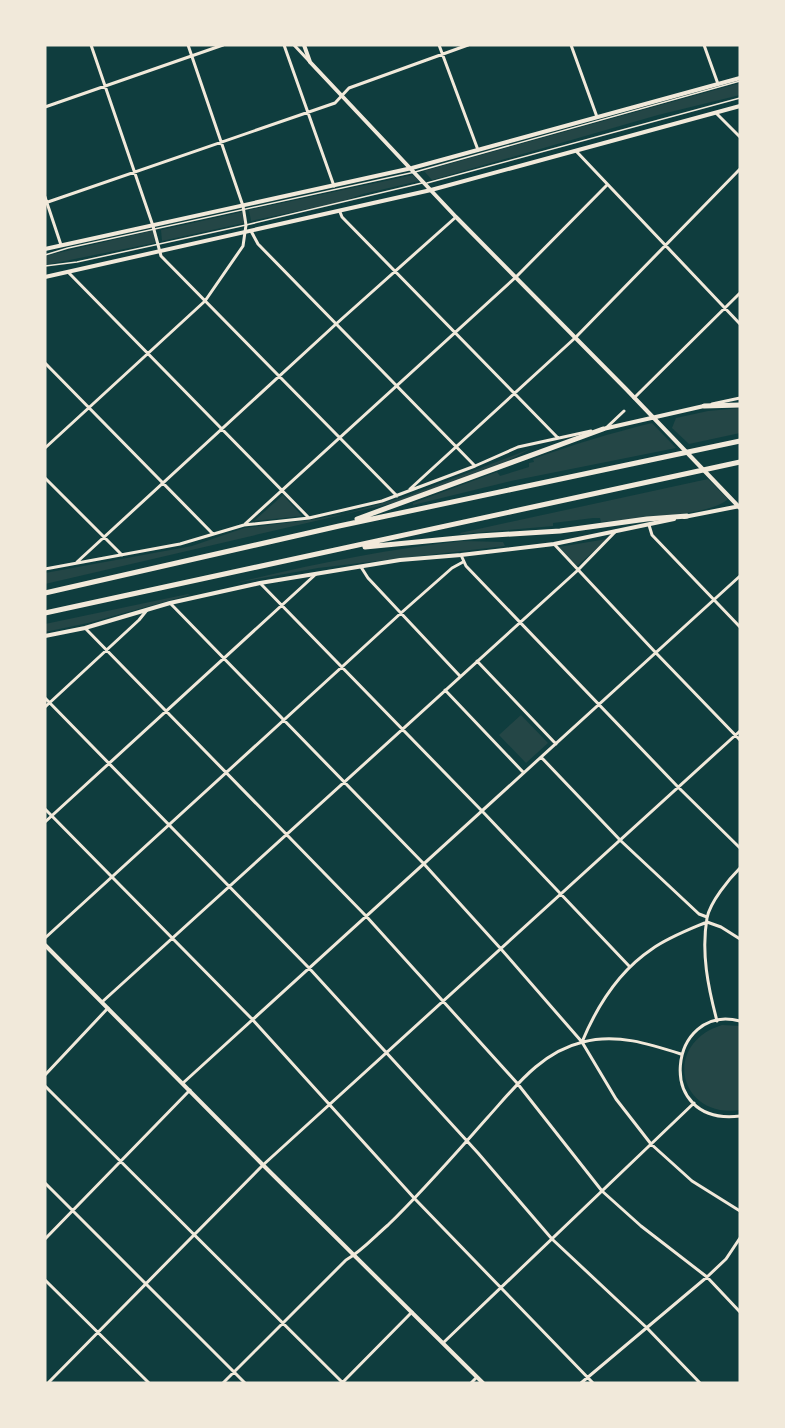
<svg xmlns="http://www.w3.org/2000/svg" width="785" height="1428" font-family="Helvetica,sans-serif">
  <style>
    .green { fill: #244646 }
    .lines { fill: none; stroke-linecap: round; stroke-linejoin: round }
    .service { stroke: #f1e9da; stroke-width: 1.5 }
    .minor { stroke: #f1e9da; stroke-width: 3 }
    .tertiary { stroke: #f1e9da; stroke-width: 4 }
    .secondary { stroke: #f1e9da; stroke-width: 4 }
    .motorway { stroke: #f1e9da; stroke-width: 5 }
  </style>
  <rect width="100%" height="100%" fill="#0f3d3e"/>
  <!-- green -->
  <path class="green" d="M740 83V95L658 115 432 180 424 171Z
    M413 175 419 181 363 194 341 202 251 221 249 210Z
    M242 212 244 223 162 241 161 230Z
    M151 231H153L155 242 154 243 45 265V256Z
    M740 408V433L689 444 672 428 676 418 708 411Z
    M652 423 676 448 511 481 413 505V503L497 472 500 476 529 467V463L534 462 533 459C572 445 611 433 652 423Z
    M530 449 496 467 393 503 45 584V573L192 546 244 528 310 520 345 514 407 496Z
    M708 479 728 499C711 516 627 519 601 522L600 518H593L553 523V526L461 534 460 533Z
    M283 495 302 516 254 521Z
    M607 539 577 566 559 547Z
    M463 541 503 542 505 546 318 568 235 583C309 565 386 549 463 541Z
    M188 594 189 595 88 623 45 632V624Z
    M521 715 548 743 526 763 499 735Z
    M722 1025 740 1026V1110C679 1119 661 1044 722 1025Z"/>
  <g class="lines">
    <!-- service -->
    <path class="service" d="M427 183 740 98
      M45 255 68 248 415 172 740 81
      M45 266 77 262 246 225 422 183"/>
    <!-- minor -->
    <path class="minor" d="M91 45 153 226 161 256 397 496
      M284 45 334 186
      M294 45 309 61
      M439 45 478 150
      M571 45 597 117
      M704 45 718 84
      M45 107 223 45
      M716 113 740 137
      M576 151 740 324
      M45 197 61 245
      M45 203 335 103 349 88 468 45
      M340 212 342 217 558 438
      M251 231 258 244 475 466
      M68 272 309 518
      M45 363 213 534
      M634 398 740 293
      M712 404 740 398
      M606 428 624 411
      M45 448 205 301 243 246 246 225 243 206 188 45
      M45 478 122 555
      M410 489 575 338 740 169
      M245 524 516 277 607 185
      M649 525 652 535 740 627
      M554 544 656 653 740 740
      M461 555 466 566 678 787 740 848
      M77 562 336 324 456 217
      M361 567 368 578 459 675
      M45 569 180 544 244 525 309 518 382 501 475 466 518 447 591 431
      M260 583 483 812 630 967
      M170 603 424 864 501 949 582 1042 616 1099 651 1144 692 1181 740 1211
      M85 628 366 916 517 1083 602 1191 641 1226 707 1277 740 1312
      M477 661 556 744
      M445 690 523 772
      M45 698 309 968 478 1153 552 1239 647 1328 700 1383
      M45 707 139 620 147 610
      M541 757 621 841 699 914 707 917
      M45 809 252 1019 415 1199 593 1383
      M45 822 316 574
      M707 922 721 927 740 939
      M45 938 401 613 452 568 463 562
      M102 1002 578 570 616 531
      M717 1021C708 987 701 953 707 918 710 902 729 879 740 868
      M740 1021C669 1002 652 1127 740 1116
      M582 1042C597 1006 619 971 652 949 669 937 688 930 707 922
      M45 1075 108 1008
      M183 1083 740 576
      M45 1086 343 1383
      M45 1183 245 1383
      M45 1239 190 1090
      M45 1280 149 1383
      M443 1343 694 1103
      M49 1382 263 1165 740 731
      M223 1383 346 1260C362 1251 374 1237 388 1225 423 1191 455 1154 488 1117 515 1087 541 1052 583 1042 616 1033 650 1044 681 1054
      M342 1383 412 1312
      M471 1383 477 1377
      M581 1383 707 1277 726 1259 740 1238"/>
    <!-- tertiary -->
    <path class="tertiary" d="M304 45 310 62 456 217 626 389 740 508
      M603 429 704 406
      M684 517 740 506
      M45 636 85 628 170 603 260 583 400 560 461 555 554 544 674 519
      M45 945 263 1165 483 1383"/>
    <!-- secondary -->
    <path class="secondary" d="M45 249 412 168 740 78
      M45 277 431 190 740 106"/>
    <!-- motorway -->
    <path class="motorway" d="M704 406 740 405
      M357 519 603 429
      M365 547 479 536 560 531 647 519 687 516
      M45 593 339 526 740 441
      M45 613 740 462"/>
  </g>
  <!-- border -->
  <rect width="785" height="1428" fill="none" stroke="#f1e9da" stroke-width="93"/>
</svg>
